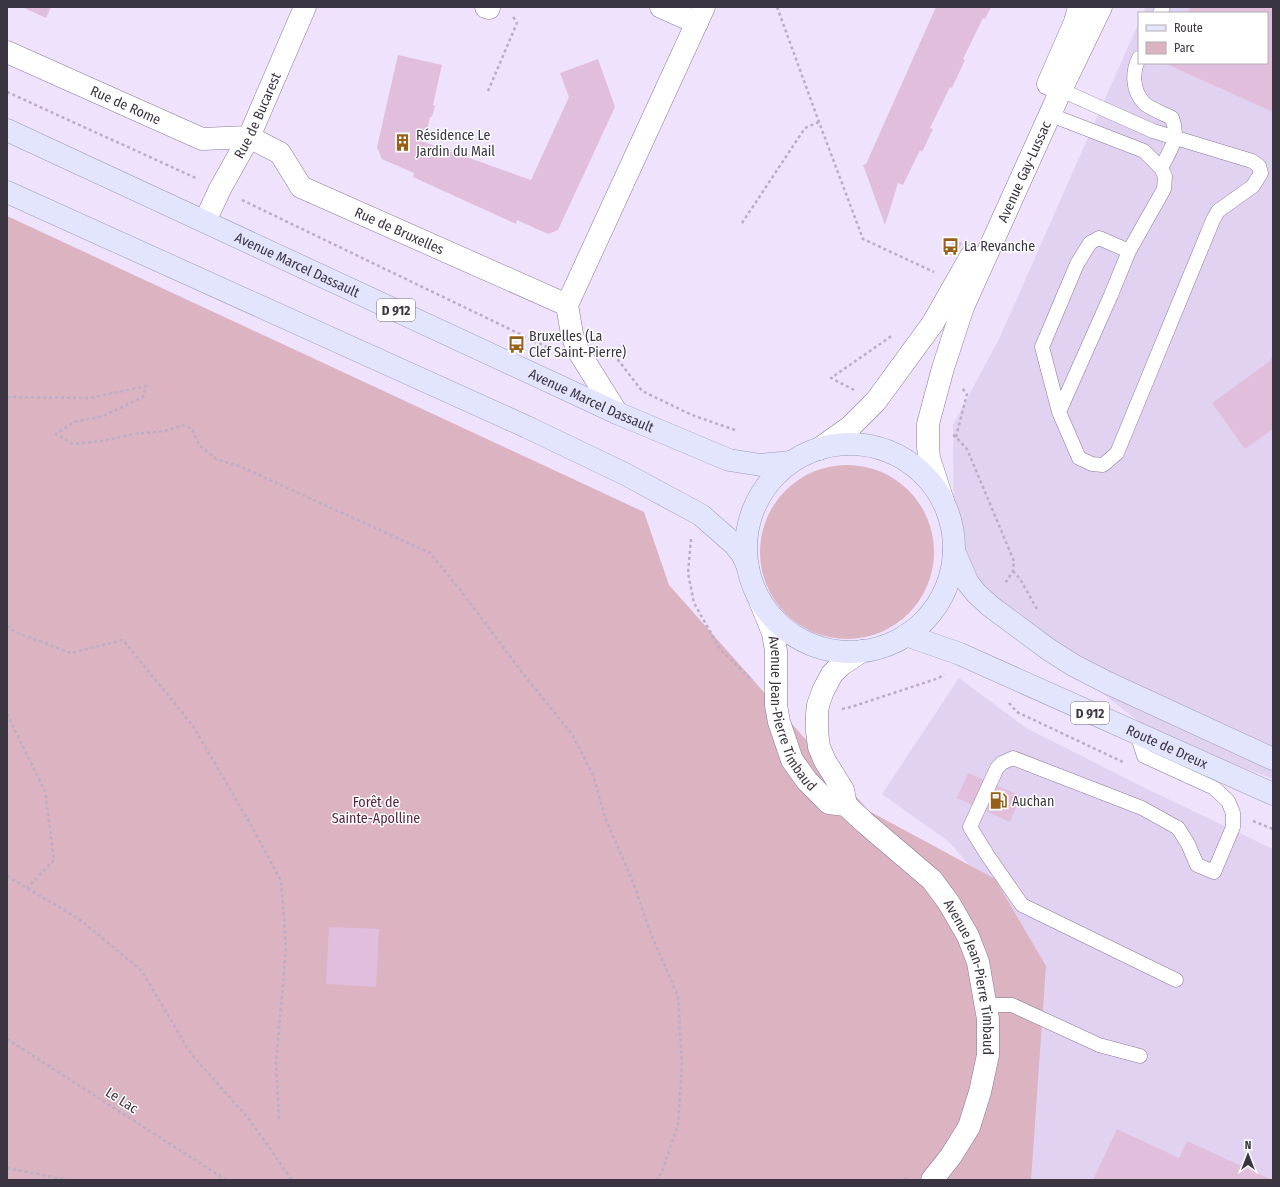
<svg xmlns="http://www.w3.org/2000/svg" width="1280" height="1187" font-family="'Fira Sans Condensed',sans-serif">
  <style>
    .built { fill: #e2d2f2 }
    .green { fill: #dbb3c1 }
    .building { fill: #e1bedb }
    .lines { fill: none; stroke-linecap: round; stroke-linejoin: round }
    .lane-casing { stroke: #897a98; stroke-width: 15 }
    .street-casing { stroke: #897a98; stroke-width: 23 }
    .secondary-casing { stroke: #897a98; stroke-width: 23 }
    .primary-casing { stroke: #9c9bba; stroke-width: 23 }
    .path { stroke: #b9aec5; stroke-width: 2.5; stroke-dasharray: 3 3; stroke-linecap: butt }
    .lane { stroke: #fff; stroke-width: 14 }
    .street { stroke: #fff; stroke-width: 22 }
    .secondary { stroke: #fff; stroke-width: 22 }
    .primary { stroke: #e3e4fd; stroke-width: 22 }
    .labels { text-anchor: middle; stroke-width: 3; stroke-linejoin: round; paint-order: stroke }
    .shield { fill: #fff; stroke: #76727b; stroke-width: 1 }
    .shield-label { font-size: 13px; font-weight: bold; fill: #3b3542 }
    .street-label { font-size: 14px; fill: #3b3542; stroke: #fff }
    .poi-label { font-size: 14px; fill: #3b3542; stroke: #fff; text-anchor: start }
    .park-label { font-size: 14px; fill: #5c253d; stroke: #fff }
  </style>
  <rect width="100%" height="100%" fill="#efe2fd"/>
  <!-- built -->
  <path class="built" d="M1146 7H1273V779L1155 734 990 606 954 564 953 425 1000 337 1139 22V63H1267V13H1143Z
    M959 678 1026 728 1149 790 1273 849V1180H979L986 884 949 842 882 794Z"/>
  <!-- green -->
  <path class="green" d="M7 216 644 512 669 585 869 811 995 879 1046 966 1031 1180H7Z
    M760 552a87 87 0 1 1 174 0a87 87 0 1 1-174 0Z"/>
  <!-- building -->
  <path class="building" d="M22 7H51L46 18Z
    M936 7H991L985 19 983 18 963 59 965 60 952 88 950 87 930 128 933 129 922 152 920 150 903 185 898 183 885 225 863 165 866 164Z
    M1190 7H1273V112L1164 63H1267V13H1187Z
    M398 55 442 65 433 105 435 106 432 117H430L426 136 423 135 421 141 531 180 569 97 560 73 598 59 615 107 558 230 548 234 517 220 516 224 413 177 414 173 382 159 377 147Z
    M954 239 962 243 955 257 947 254Z
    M1273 354V429L1245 449 1212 403 1270 361Z
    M968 773 1021 796 1010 822 957 798Z
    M329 927 379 929 376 987 326 984Z
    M1117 1129 1179 1158 1187 1141 1272 1180H1093Z"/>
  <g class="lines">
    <defs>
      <path id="lane" d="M1160 13 1163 7
        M1139 58C1132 72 1132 90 1144 103 1149 108 1164 114 1172 118 1180 139 1170 150 1161 168
        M1051 115 1144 151 1161 168 1165 176 1164 189 1129 251 1111 295 1059 412 1079 458 1092 464 1103 465 1117 453 1213 220 1218 211 1253 186 1261 173 1259 166 1252 161 1153 131 1061 90
        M1059 412 1042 347 1077 264 1090 243 1099 238 1129 251
        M1137 734 1144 756 1214 788 1228 801 1233 813V827L1214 872 1197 865 1188 844 1178 828 1142 808 1013 758 1002 763 997 768 970 827 988 856 1022 905 1176 980
        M986 1005H1012L1099 1045 1140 1056"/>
      <g id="street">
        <path d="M486 7 489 8V7"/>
        <path d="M661 7 697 23"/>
        <path id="s1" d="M7 52 202 139 249 137 280 153 301 187 567 305"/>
        <path d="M1048 84 1075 22 1079 7"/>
        <path id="s2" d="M205 221 220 189 249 137 305 7"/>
        <path d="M617 413 577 349 572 334 567 305 704 7"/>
        <path d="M819 449 850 427 876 401 933 323 971 256"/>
        <path id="s3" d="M943 501 929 458 928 446V424L943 368 963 307 1061 90 1101 7"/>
      </g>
      <g id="secondary">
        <path id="s4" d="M760 601 773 633 776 651V705L779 722 792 760 807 781 829 803 846 805"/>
        <path id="s5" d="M862 651 841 665 832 674 823 691 818 705 817 715V731L819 747 825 761 843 790 846 805 864 822 932 880 949 903 968 936 978 962 988 1019V1055L980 1092 969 1127 951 1156 932 1180"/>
      </g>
      <g id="primary">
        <path id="s6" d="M7 130 617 413 729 460 761 465 791 462"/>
        <path d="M7 192 527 427 625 474 701 515 734 544 742 554 748 567"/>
        <circle cx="850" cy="548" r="104"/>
        <path d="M954 551 968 583 976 593 990 606 1048 649 1073 665 1108 683 1273 759"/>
        <path id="s7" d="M906 635 960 654 1273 794"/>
      </g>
    </defs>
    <!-- lane casing -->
    <use href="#lane" class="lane-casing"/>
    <!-- street casing -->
    <use href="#street" class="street-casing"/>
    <!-- secondary casing -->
    <use href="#secondary" class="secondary-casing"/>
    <!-- primary casing -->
    <use href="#primary" class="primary-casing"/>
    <!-- path -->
    <path class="path" d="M777 7 819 122 863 239 934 272
      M488 91 517 23 512 15
      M7 92 198 179
      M242 200 551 349
      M742 223 805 128 819 122
      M609 351 615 356 642 391 692 415 735 430
      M854 390 831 378 893 335
      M7 397 90 398 146 386 143 397 103 416 74 422 56 434 73 444 101 441 134 434 165 431 183 425 192 429 199 445 216 459 239 466 430 553 458 587 524 675 572 734 593 775 605 817 633 882 649 929 678 996 682 1066 678 1124 662 1172 657 1180
      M953 435 956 437 967 449 1014 561 1013 571 1004 585
      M956 437 967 394 962 388
      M691 539 688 573 694 603 720 649 752 680
      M1013 571 1020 579 1037 609
      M7 626 15 632 71 653 123 640 193 726 251 825 281 881 286 949 276 1063 279 1120
      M1009 703 1017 712 1125 763
      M842 709 851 707 939 678 944 674
      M7 714 45 791 54 860 27 888
      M1253 821 1273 829
      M7 876 79 919 142 971 191 1054 249 1119 292 1180
      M7 1039 226 1180
      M7 1168 68 1180
      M904 1180 908 1176"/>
    <!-- lane -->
    <use href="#lane" class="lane"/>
    <!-- street -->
    <use href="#street" class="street"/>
    <!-- secondary -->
    <use href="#secondary" class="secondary"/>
    <!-- primary -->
    <use href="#primary" class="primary"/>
  </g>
  <!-- icons -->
  <defs>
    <symbol id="building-bare" viewBox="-9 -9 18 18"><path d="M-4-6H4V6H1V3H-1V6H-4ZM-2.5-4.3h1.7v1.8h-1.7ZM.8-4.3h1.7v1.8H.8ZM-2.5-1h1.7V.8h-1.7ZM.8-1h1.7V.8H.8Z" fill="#976019" stroke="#fff" stroke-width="2.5" paint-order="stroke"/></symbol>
    <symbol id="bus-bare" viewBox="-9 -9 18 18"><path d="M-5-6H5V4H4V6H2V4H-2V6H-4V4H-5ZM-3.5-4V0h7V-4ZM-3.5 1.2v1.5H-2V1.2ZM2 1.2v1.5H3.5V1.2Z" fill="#976019" stroke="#fff" stroke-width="2.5" paint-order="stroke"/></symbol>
    <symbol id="fuel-bare" viewBox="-9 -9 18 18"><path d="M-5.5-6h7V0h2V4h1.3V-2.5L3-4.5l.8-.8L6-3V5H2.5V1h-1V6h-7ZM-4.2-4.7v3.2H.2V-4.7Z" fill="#976019" stroke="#fff" stroke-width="2.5" paint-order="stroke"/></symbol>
  </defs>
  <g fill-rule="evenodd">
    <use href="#building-bare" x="390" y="130" width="25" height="25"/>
    <use href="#bus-bare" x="938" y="234" width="25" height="25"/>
    <use href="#bus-bare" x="504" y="332" width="25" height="25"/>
    <use href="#fuel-bare" x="986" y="788" width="25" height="25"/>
  </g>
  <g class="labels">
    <!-- shield labels -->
    <g class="shield">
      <rect x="377" y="299" width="38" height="22" rx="3"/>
      <rect x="1071" y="702" width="38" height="22" rx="3"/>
    </g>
    <g class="shield-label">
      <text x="396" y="315">D 912</text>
      <text x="1090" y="718">D 912</text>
    </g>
    <!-- street labels -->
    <g class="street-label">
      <text dy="5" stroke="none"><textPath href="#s1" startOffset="130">Rue de Rome</textPath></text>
      <text dy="5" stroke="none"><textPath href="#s2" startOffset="118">Rue de Bucarest</textPath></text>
      <text dy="5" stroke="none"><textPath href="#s3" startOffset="350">Avenue Gay-Lussac</textPath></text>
      <text dy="5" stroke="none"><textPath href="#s1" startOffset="443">Rue de Bruxelles</textPath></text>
      <text dy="5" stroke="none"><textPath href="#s6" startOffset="320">Avenue Marcel Dassault</textPath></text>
      <text dy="5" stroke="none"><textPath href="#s6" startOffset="644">Avenue Marcel Dassault</textPath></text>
      <text dy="5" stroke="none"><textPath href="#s4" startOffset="119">Avenue Jean-Pierre Timbaud</textPath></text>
      <text dy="5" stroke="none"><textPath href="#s7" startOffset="284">Route de Dreux</textPath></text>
      <text dy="5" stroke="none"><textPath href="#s5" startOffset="400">Avenue Jean-Pierre Timbaud</textPath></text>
      <text transform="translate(122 1100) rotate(33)" y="5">Le Lac</text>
    </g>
    <!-- poi labels -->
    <g class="poi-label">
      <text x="416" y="140">Résidence Le<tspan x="416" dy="16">Jardin du Mail</tspan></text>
      <text x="964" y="251">La Revanche</text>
      <text x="529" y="341">Bruxelles (La<tspan x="529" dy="16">Clef Saint-Pierre)</tspan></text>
      <text x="1012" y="806">Auchan</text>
    </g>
    <!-- park labels -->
    <g class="park-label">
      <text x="376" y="807">Forêt de<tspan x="376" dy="16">Sainte-Apolline</tspan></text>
    </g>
  </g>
  <!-- border -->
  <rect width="1280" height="1187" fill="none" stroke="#3b3542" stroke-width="16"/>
  <!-- legend -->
  <rect x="1138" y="12" width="130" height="52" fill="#ffffff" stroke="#b1aeb3"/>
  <rect x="1146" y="25" width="20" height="6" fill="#e3e4fd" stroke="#b1aeb3"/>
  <text x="1174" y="32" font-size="12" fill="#3b3542">Route</text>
  <rect x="1146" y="42" width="20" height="12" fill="#dbb3c1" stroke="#b1aeb3"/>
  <text x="1174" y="52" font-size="12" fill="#3b3542">Parc</text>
  <!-- north arrow -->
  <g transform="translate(1248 1155)" stroke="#ffffff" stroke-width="3" paint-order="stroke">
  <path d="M0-3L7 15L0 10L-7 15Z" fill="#3b3542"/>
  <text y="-6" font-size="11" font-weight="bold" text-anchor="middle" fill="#3b3542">N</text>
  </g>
</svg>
